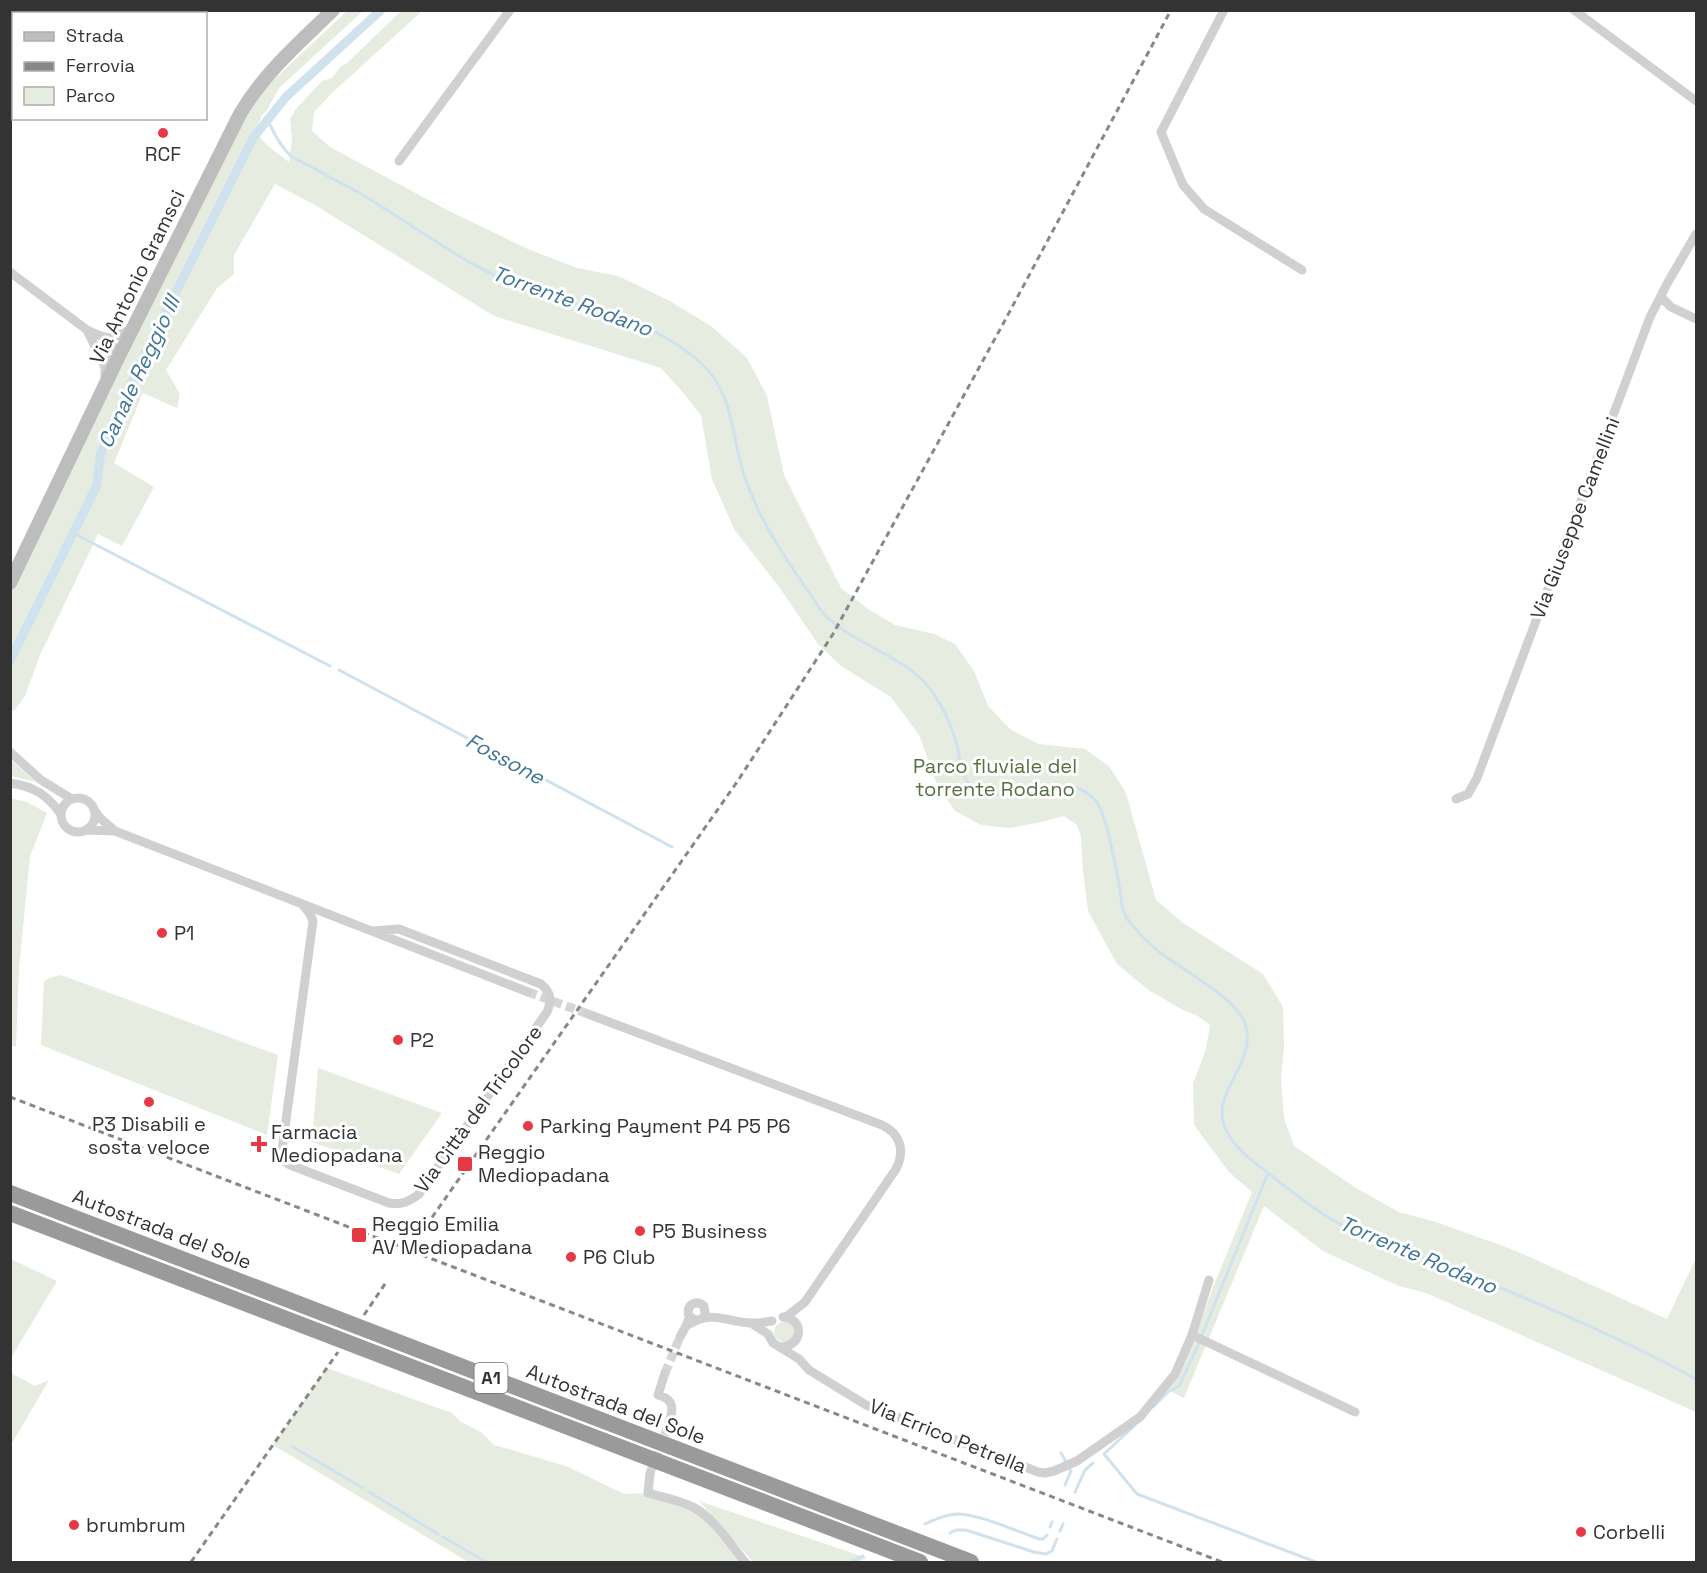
<svg xmlns="http://www.w3.org/2000/svg" width="1707" height="1573" font-family="'Space Grotesk',sans-serif">
  <style>
    .green { fill: #e6ecdf }
    .lines { fill: none; stroke-linecap: round; stroke-linejoin: round }
    .stream { stroke: #cfe2ee; stroke-width: 3 }
    .canal { stroke: #cfe2ee; stroke-width: 9 }
    .street-tunnel { stroke: #d6d6d6; stroke-width: 9; stroke-dasharray: 9 4.5; stroke-linecap: butt }
    .street { stroke: #d0d0d0; stroke-width: 9 }
    .secondary { stroke: #bdbdbd; stroke-width: 14 }
    .highway { stroke: #9a9a9a; stroke-width: 16 }
    .rail { stroke: #888; stroke-width: 3; stroke-dasharray: 6 4.5; stroke-linecap: butt }
    .poi-dot { fill: #e63946; stroke: #fff; stroke-width: 2 }
    .labels { text-anchor: middle; stroke-width: 6; stroke-linejoin: round; paint-order: stroke }
    .shield { fill: #fff; stroke: #707070; stroke-width: 1.5 }
    .shield-label { font-size: 18px; font-weight: bold; fill: #333 }
    .poi-label { font-size: 20px; fill: #333; stroke: #fff; text-anchor: start }
    .street-label { font-size: 20px; fill: #333; stroke: #fff }
    .park-label { font-size: 20px; fill: #56703f; stroke: #fff }
    .water-label { font-size: 21px; font-style: italic; fill: #3f7597; stroke: #fff }
  </style>
  <rect width="100%" height="100%" fill="#fff"/>
  <!-- green -->
  <path class="green" d="M347 11H363L279 88 266 112 262 115 255 132 269 147 289 162 292 139 290 119 295 110 322 81 332 78 341 66 346 64 401 11H422L332 93 314 112 312 131 330 147 449 211 528 249 577 268 618 276 668 300 711 326 747 358 767 396 784 475 841 588 868 609 895 625 934 634 955 644 974 671 988 706 1011 730 1039 744 1085 749 1109 766 1126 793 1156 900 1183 923 1263 974 1283 1007 1284 1047 1281 1078 1284 1118 1294 1146 1356 1188 1399 1212 1436 1222 1514 1250 1667 1319 1696 1258V1412L1426 1293 1399 1286 1323 1251 1264 1206 1184 1398 1172 1392 1168 1387 1196 1335 1212 1290 1252 1192 1229 1172 1194 1125 1193 1084 1206 1049 1210 1025 1198 1016 1181 1009 1147 989 1117 964 1088 911 1083 871 1081 836 1077 825 1064 816 1041 822 1010 828 981 825 955 811 936 782 919 735 891 697 841 666 818 644 779 587 734 529 712 479 701 415 680 389 661 368 494 316 315 205 275 184 234 255V274L217 288 166 370 180 394 177 408 143 393 114 463 154 487 122 546 98 534 40 655 25 696 14 711 10 708V594L238 130 258 98 267 86Z
    M10 759 36 782 11 776Z
    M10 798 27 802 47 813 30 856 19 968 16 1047 10 1045Z
    M61 975 278 1055 267 1135 41 1045 44 982 49 978Z
    M318 1068 442 1113 399 1174 312 1142Z
    M11 1259 57 1281 11 1358Z
    M774 1332a10 10 0 1 1 20 0a10 10 0 1 1-20 0Z
    M327 1368 452 1413 461 1422 481 1432 494 1445 566 1466 624 1494 648 1493 695 1508 745 1562H468L273 1445Z
    M11 1373 35 1386 49 1380 11 1445Z
    M699 1501 867 1558 857 1562H753Z"/>
  <g class="lines">
    <!-- stream -->
    <path class="stream" d="M268 121C274 133 281 147 291 156 297 160 304 163 310 166 325 175 341 183 356 191 410 222 460 263 519 286 532 291 546 295 559 299 610 314 661 326 701 363 735 394 731 438 745 478 759 518 782 554 806 588 812 596 817 606 824 614 856 647 909 656 934 694 943 708 951 725 956 741 961 758 958 778 975 788 991 797 1019 796 1037 793 1050 791 1064 784 1078 788 1083 790 1091 796 1095 800 1107 813 1116 870 1120 890 1122 901 1121 910 1128 920 1136 930 1147 942 1157 950 1179 968 1235 997 1245 1023 1259 1064 1206 1094 1227 1132 1237 1151 1255 1163 1272 1176 1293 1193 1316 1211 1340 1224 1380 1246 1425 1257 1467 1274 1545 1306 1623 1339 1696 1379
      M73 533 330 666
      M339 670 672 847
      M1202 1335 1268 1173
      M1154 1406 1169 1391 1179 1386 1199 1343
      M1135 1425 1104 1454 1137 1494 1316 1562
      M293 1447 363 1488
      M1061 1453 1066 1462
      M1065 1485 1071 1471 1069 1468
      M369 1492 438 1534
      M1075 1492 1085 1470 1093 1463
      M925 1524C935 1519 945 1515 957 1514 979 1514 1016 1531 1039 1539H1043L1047 1535
      M1050 1527 1052 1522
      M1060 1531 1063 1524
      M950 1533 956 1530H966L1034 1552 1046 1554 1052 1551 1057 1539
      M443 1537 486 1562
      M851 1562 863 1556"/>
    <!-- canal -->
    <path class="canal" d="M10 661 96 487 101 452 138 368 253 138 286 97 381 10"/>
    <!-- street-tunnel -->
    <path class="street-tunnel" d="M528 992 588 1014
      M665 1373 680 1337
      M650 1473 667 1429"/>
    <!-- street -->
    <path class="street" d="M1224 10 1161 132 1183 185 1204 209 1302 270
      M1574 10 1696 101
      M399 161 510 10
      M10 272 87 330 105 367V381
      M1661 297 1671 307 1696 319
      M87 330C108 340 110 341 131 329
      M100 358 110 359 118 358 114 347 105 338
      M10 752 41 780 72 799
      M10 783C35 787 46 794 61 814
      M61 815a17 17 0 1 1 34 0a17 17 0 1 1-34 0Z
      M1456 799 1468 794 1477 778 1650 317 1668 282 1696 234
      M94 810 100 818 115 831
      M87 830 115 831 528 992
      M302 904 310 914 313 921 281 1157 284 1161 290 1165 389 1203C401 1205 409 1202 419 1194L547 1012C552 1001 551 992 541 984L399 929 372 931
      M588 1014 882 1125C901 1134 905 1151 896 1169L805 1302 786 1317
      M695 1320 689 1316C686 1305 695 1299 704 1306L705 1314 703 1318
      M751 1323 768 1334 773 1343 799 1359 809 1370 866 1405 1038 1472 1045 1473 1054 1471 1077 1461 1140 1417 1175 1374 1192 1335 1209 1280
      M686 1326C714 1308 725 1323 753 1323 759 1323 766 1322 772 1321
      M1192 1335 1355 1412
      M680 1337 686 1326 688 1321
      M781 1347C803 1346 805 1319 783 1317
      M665 1373 658 1395C678 1400 672 1414 667 1429
      M650 1473 648 1493C663 1497 679 1500 693 1507 715 1519 730 1544 745 1562"/>
    <!-- secondary -->
    <path class="secondary" d="M10 583 118 358 240 114C265 72 298 44 333 10"/>
    <!-- highway -->
    <path class="highway" d="M10 1193 971 1562
      M10 1213 920 1562"/>
    <!-- rail -->
    <path class="rail" d="M10 1097 1222 1562
      M426 1226 737 782 833 634 1003 324 1171 10
      M364 1315 387 1281
      M191 1562 338 1352"/>
  </g>
  <!-- markers -->
  <g class="poi-dot">
    <circle cx="163" cy="133" r="6"/>
    <circle cx="162" cy="933" r="6"/>
    <circle cx="398" cy="1040" r="6"/>
    <circle cx="149" cy="1102" r="6"/>
    <circle cx="528" cy="1126" r="6"/>
    <path d="M256 1135h6v6h6v6h-6v6h-6v-6h-6v-6h6z"/>
    <rect x="457" y="1156" width="16" height="16" rx="3"/>
    <circle cx="640" cy="1231" r="6"/>
    <rect x="351" y="1227" width="16" height="16" rx="3"/>
    <circle cx="571" cy="1257" r="6"/>
    <circle cx="74" cy="1525" r="6"/>
    <circle cx="1581" cy="1532" r="6"/>
  </g>
  <g class="labels">
    <!-- shield labels -->
    <rect class="shield" x="474.5" y="1363" width="33" height="30" rx="4.5"/>
    <g class="shield-label">
      <text x="491" y="1384">A1</text>
    </g>
    <!-- poi labels -->
    <g class="poi-label">
      <text x="163" y="161" text-anchor="middle">RCF</text>
      <text x="174" y="940">P1</text>
      <text x="410" y="1047">P2</text>
      <text x="149" y="1131" text-anchor="middle">P3 Disabili e<tspan x="149" dy="23">sosta veloce</tspan></text>
      <text x="540" y="1133">Parking Payment P4 P5 P6</text>
      <text x="271" y="1139">Farmacia<tspan x="271" dy="23">Mediopadana</tspan></text>
      <text x="478" y="1159">Reggio<tspan x="478" dy="23">Mediopadana</tspan></text>
      <text x="372" y="1231">Reggio Emilia<tspan x="372" dy="23">AV Mediopadana</tspan></text>
      <text x="652" y="1238">P5 Business</text>
      <text x="583" y="1264">P6 Club</text>
      <text x="86" y="1532">brumbrum</text>
      <text x="1593" y="1539">Corbelli</text>
    </g>
    <!-- street labels -->
    <g class="street-label">
      <text transform="translate(137 277) rotate(-64)" y="7">Via Antonio Gramsci</text>
      <text transform="translate(1575 518) rotate(-69)" y="7">Via Giuseppe Camellini</text>
      <text transform="translate(478 1109) rotate(-54)" y="7">Via Città del Tricolore</text>
      <text transform="translate(162 1229) rotate(21)" y="7">Autostrada del Sole</text>
      <text transform="translate(616 1404) rotate(21)" y="7">Autostrada del Sole</text>
      <text transform="translate(948 1436) rotate(22)" y="7">Via Errico Petrella</text>
    </g>
    <!-- park labels -->
    <g class="park-label">
      <text x="995" y="773">Parco fluviale del<tspan x="995" dy="23">torrente Rodano</tspan></text>
    </g>
    <!-- water labels -->
    <g class="water-label">
      <text transform="translate(572 301) rotate(20)" y="7">Torrente Rodano</text>
      <text transform="translate(139 372) rotate(-65)" y="7">Canale Reggio III</text>
      <text transform="translate(505 759) rotate(28)" y="7">Fossone</text>
      <text transform="translate(1418 1255) rotate(23)" y="7">Torrente Rodano</text>
    </g>
  </g>
  <!-- border -->
  <rect width="1707" height="1573" fill="none" stroke="#333333" stroke-width="24"/>
  <!-- legend -->
  <rect x="12" y="12" width="195" height="108" fill="#ffffff" stroke="#adadad" stroke-width="1.5"/>
  <rect x="24" y="32" width="30" height="9" fill="#bdbdbd" stroke="#adadad" stroke-width="1.5"/>
  <text x="66" y="42" font-size="18" fill="#333333">Strada</text>
  <rect x="24" y="62" width="30" height="9" fill="#888888" stroke="#adadad" stroke-width="1.5"/>
  <text x="66" y="72" font-size="18" fill="#333333">Ferrovia</text>
  <rect x="24" y="87" width="30" height="18" fill="#e6ecdf" stroke="#adadad" stroke-width="1.5"/>
  <text x="66" y="102" font-size="18" fill="#333333">Parco</text>
</svg>
